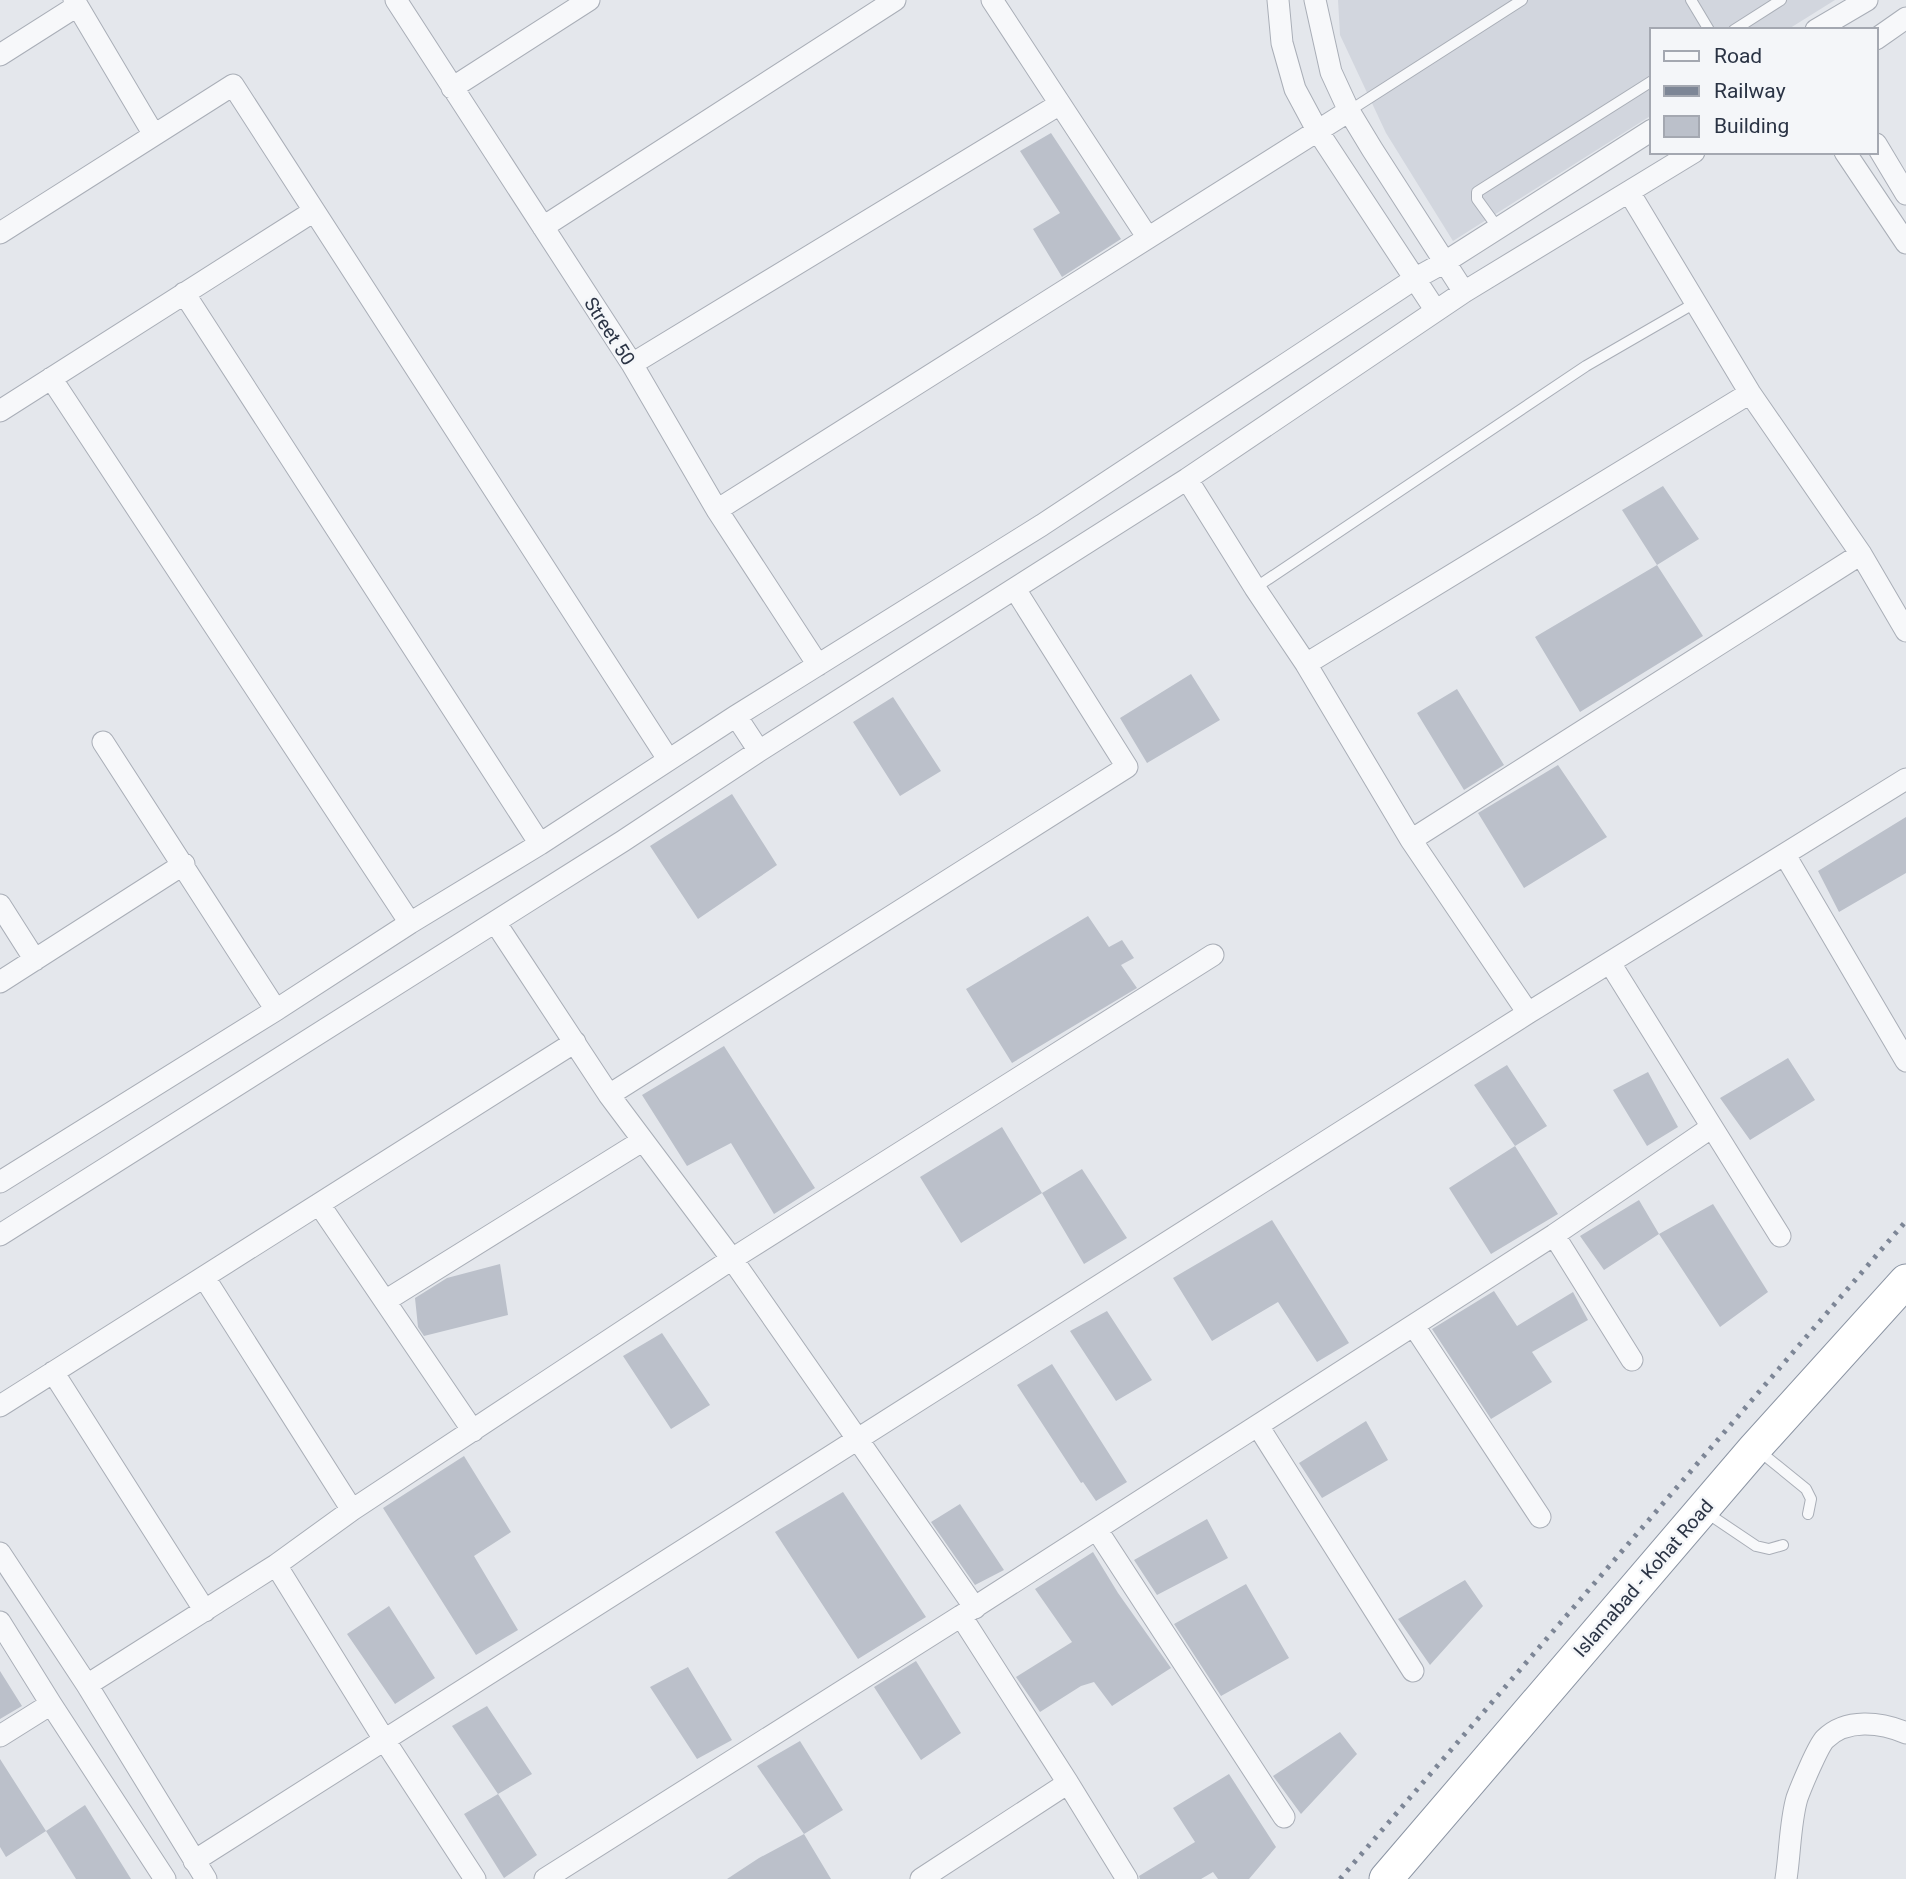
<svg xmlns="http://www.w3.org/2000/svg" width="1906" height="1879" font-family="Roboto,sans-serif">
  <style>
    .built { fill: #d2d6de }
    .building { fill: #bbc0ca }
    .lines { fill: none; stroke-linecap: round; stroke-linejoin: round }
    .service-casing { stroke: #a9aeb7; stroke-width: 12 }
    .minor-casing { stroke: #a9aeb7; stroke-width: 23 }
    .trunk-casing { stroke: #8b94a3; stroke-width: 35 }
    .service { stroke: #f7f8fa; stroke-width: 10 }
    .minor { stroke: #f7f8fa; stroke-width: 21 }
    .trunk { stroke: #fff; stroke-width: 33 }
    .rail { stroke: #7d8696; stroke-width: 5; stroke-dasharray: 3.5 7; stroke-linecap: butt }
    .labels { text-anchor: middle; stroke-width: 5; stroke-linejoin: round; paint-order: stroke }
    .street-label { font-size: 19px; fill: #2b3445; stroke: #f4f6f9 }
  </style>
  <rect width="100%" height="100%" fill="#e4e7ec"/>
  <!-- built -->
  <path class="built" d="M1338 0H1835L1787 30H1652V115L1453 241 1386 133 1340 35Z"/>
  <!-- building -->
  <path class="building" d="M1051 133 1121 239 1062 277 1033 229 1060 213 1020 151Z
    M1663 486 1699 539 1657 565 1622 510Z
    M1657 565 1703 636 1580 712 1535 637Z
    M1191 674 1220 720 1147 763 1120 718Z
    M1457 689 1504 765 1464 790 1417 713Z
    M893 697 941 771 900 796 853 722Z
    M1558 765 1607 837 1524 888 1478 813Z
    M732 794 777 865 698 919 650 846Z
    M1906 817V873L1839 912 1818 871Z
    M1088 916 1109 947 1122 940 1134 958 1121 965 1137 988 1012 1063 966 989Z
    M724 1046 815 1188 774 1214 731 1143 687 1166 642 1095Z
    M1788 1058 1815 1100 1750 1140 1720 1098Z
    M1507 1065 1547 1126 1515 1146 1474 1085Z
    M1648 1072 1678 1127 1647 1146 1613 1090Z
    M1002 1127 1042 1193 961 1243 920 1177Z
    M1515 1146 1558 1214 1491 1254 1449 1188Z
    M1082 1169 1127 1238 1084 1264 1042 1193Z
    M1639 1200 1659 1234 1604 1270 1580 1236Z
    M1713 1204 1768 1292 1720 1327 1659 1234Z
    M1272 1220 1349 1343 1317 1362 1278 1302 1212 1341 1173 1278Z
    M500 1264 508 1315 424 1336 418 1327 415 1298 447 1278Z
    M1494 1291 1517 1326 1573 1292 1588 1320 1532 1352 1552 1382 1491 1419 1432 1329Z
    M1107 1311 1152 1380 1116 1401 1070 1331Z
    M662 1333 710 1405 671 1429 623 1356Z
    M1052 1364 1127 1482 1096 1501 1083 1482 1081 1483 1017 1385Z
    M1366 1421 1388 1460 1322 1498 1299 1463Z
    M464 1456 511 1532 474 1556 518 1630 476 1655 383 1508Z
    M843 1492 926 1617 858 1659 775 1532Z
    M960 1504 1004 1570 975 1585 931 1522Z
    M1207 1519 1228 1558 1157 1595 1134 1560Z
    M1093 1552 1118 1593 1171 1668 1112 1706 1094 1682 1081 1686 1040 1712 1016 1677 1072 1642 1035 1589Z
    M1465 1580 1483 1606 1430 1665 1398 1619Z
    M1246 1584 1289 1658 1221 1696 1174 1624Z
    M389 1606 435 1678 395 1704 347 1634Z
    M916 1661 961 1733 921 1760 874 1687Z
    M688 1667 732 1740 697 1759 650 1687Z
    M0 1671 22 1706 0 1719Z
    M487 1706 532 1774 498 1794 452 1726Z
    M1340 1732 1357 1754 1301 1814 1273 1776Z
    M800 1741 843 1810 804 1834 757 1766Z
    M0 1759 46 1831 6 1857 0 1847Z
    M1229 1774 1276 1847 1249 1879H1218L1213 1872 1201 1879H1140L1139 1876 1195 1842 1173 1808Z
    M498 1794 537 1855 504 1878 464 1814Z
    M85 1805 131 1879H76L46 1831Z
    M804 1834 831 1879H727L759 1858Z"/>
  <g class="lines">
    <defs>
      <path id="service" d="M1691 0 1709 30
        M1734 30 1781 0
        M1349 111 1522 0
        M1498 228 1477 199V192L1652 81
        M1255 588 1586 366 1695 303
        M1758 1450 1806 1489 1811 1499 1808 1514
        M1704 1511 1756 1546 1769 1549 1783 1545"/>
      <path id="minor" d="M74 0 154 135
        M396 0 632 364 717 510 818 665
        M992 0 1148 238
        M1278 0 1282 43 1295 89 1317 130 1436 311
        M1315 0 1331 72 1349 111 1372 149 1464 292
        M1816 30 1867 0
        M1876 39 1906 18
        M0 55 77 6
        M452 88 589 0
        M1876 144 1906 194
        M1845 152 1906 243
        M1629 192 1750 393 1861 554 1906 631
        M543 227 895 0
        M0 233 233 85 668 759
        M184 293 540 844
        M632 364 1060 104
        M51 378 410 923
        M0 411 314 211
        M1187 479 1255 588 1306 664 1411 840 1528 1013
        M717 510 1349 111
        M1306 664 1750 393
        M736 716 759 751
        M103 742 276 1010
        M1411 840 1861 554
        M1785 855 1906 1061
        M0 905 35 960
        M495 922 609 1095 732 1259 975 1608
        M0 982 184 864
        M609 1095 1127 767 1015 589
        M1712 1127 1780 1236
        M0 1182 276 1010 410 923 540 844 736 716 1042 525 1416 278 1445 262 1652 130
        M319 1204 473 1431
        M0 1235 623 841 759 751 1187 479 1464 292 1694 152
        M1554 1235 1632 1360
        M204 1277 352 1510
        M385 1301 642 1141
        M1414 1326 1540 1517
        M53 1372 205 1611
        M0 1406 575 1042
        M1258 1426 1413 1671
        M1097 1530 1284 1817
        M0 1553 87 1685 206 1879
        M276 1565 385 1741 475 1879
        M961 1616 1554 1235 1712 1127 1610 963
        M0 1622 51 1704 165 1879
        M87 1685 276 1565 352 1510 732 1259 1213 955
        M0 1736 51 1704
        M1068 1783 1127 1879
        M194 1861 1528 1013 1906 779
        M545 1879 961 1616 1068 1783 921 1879
        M1786 1879C1790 1854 1790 1822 1797 1798 1801 1787 1818 1746 1825 1739 1846 1718 1881 1722 1906 1733"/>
      <path id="trunk" d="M1386 1879 1755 1448 1906 1281"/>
    </defs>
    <!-- service casing -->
    <use href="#service" class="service-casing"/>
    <!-- minor casing -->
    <use href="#minor" class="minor-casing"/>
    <!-- trunk casing -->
    <use href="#trunk" class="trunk-casing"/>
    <!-- service -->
    <use href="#service" class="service"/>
    <!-- minor -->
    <use href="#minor" class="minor"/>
    <!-- trunk -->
    <use href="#trunk" class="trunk"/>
    <!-- rail -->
    <path class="rail" d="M1340 1879 1906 1221"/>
  </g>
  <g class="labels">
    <!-- street labels -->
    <g class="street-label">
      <text transform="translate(610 331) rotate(57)" y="7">Street 50</text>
      <text transform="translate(1643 1578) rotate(-49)" y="7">Islamabad - Kohat Road</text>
    </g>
  </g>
  <!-- legend -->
  <rect x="1650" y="28" width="228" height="126" fill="#f4f6f9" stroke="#a4a8b1" stroke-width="2"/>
  <rect x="1664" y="51" width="35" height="10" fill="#f7f8fa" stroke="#a4a8b1" stroke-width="2"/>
  <text x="1714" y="63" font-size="21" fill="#2b3445">Road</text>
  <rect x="1664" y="86" width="35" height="10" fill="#7d8696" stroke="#a4a8b1" stroke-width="2"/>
  <text x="1714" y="98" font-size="21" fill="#2b3445">Railway</text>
  <rect x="1664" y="116" width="35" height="21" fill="#bbc0ca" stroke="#a4a8b1" stroke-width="2"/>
  <text x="1714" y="133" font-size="21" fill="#2b3445">Building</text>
</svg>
